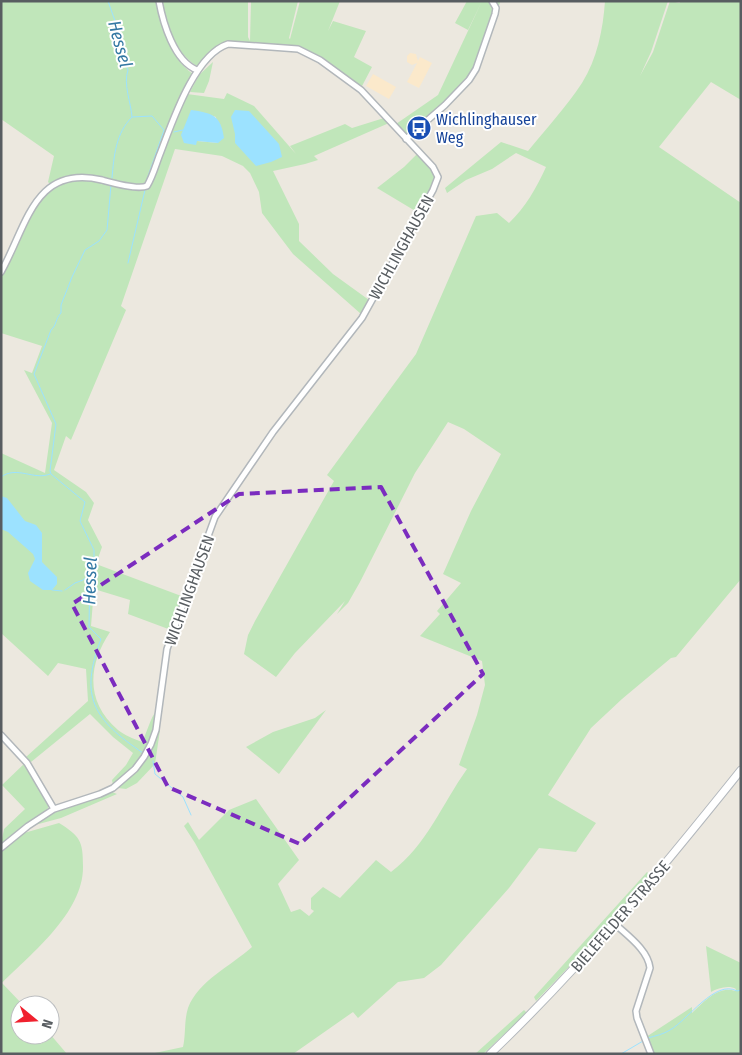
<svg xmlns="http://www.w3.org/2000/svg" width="742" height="1055" font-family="'Fira Sans Condensed',sans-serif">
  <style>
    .green { fill: #c0e6ba; fill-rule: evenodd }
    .sand { fill: #fbe9cb }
    .water { fill: #9ce2ff }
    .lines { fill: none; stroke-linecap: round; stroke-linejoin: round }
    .stream { stroke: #9ce2ff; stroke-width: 1 }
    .street-casing { stroke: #b2b7bb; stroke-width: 8 }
    .secondary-casing { stroke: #b3b8bd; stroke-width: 9 }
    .street { stroke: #fff; stroke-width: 5 }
    .secondary { stroke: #fff; stroke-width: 7 }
    .marked { fill: none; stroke: #7b2cbf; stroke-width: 4; stroke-dasharray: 10 6; stroke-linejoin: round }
    .labels { text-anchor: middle; stroke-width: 4; stroke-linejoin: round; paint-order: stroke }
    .transit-label { font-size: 16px; fill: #164399; stroke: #fff; text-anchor: start }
    .street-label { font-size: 16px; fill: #585d61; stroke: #fff }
    .water-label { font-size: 18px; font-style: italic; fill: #3378a3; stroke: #fff }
  </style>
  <rect width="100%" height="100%" fill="#ece8df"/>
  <!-- green -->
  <path class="green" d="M1 1H156C162 27 170 58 193 74L170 119 146 183 140 186 115 185 143 190 148 187 187 94 224 99 227 93 254 106 296 154 290 146 345 124 352 128 384 118 389 123 314 156 318 160 305 164 273 171 299 224V241L333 274 369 300 361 314 293 254 262 213 259 192 250 173 243 166 222 156 175 149 121 306 126 310 71 440 66 436 54 470 86 492 94 503 88 520 102 547 96 564 184 597 171 630 128 614 130 600 94 589 91 626 110 632C88 665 85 702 118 730 124 735 134 739 142 742 147 733 150 718 157 710 151 748 141 761 113 785L112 780 126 765 133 753 113 737 90 714 31 762 26 757 88 701 86 669 58 663 48 676 1 633V453L45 473 52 423 24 370 32 373 42 346 1 333V275L33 209 47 191 65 182 63 178 50 184 48 182 54 156 1 119ZM210 115 216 117 218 143 197 141Z
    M162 1H248V37L250 41 251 1H298L289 38 290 39 300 1H340L328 31 333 21 366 31 354 57 372 67 361 88 330 63 298 47 233 42C219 43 208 57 197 66 175 53 168 26 162 1Z
    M467 1H482L468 30 455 23Z
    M482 1H499L500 3C490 24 485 47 475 68 464 91 426 119 406 136L396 124 438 95Z
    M605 1H668L651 52 640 76 653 52 670 1 680 3 679 1H741V100L711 82 659 147 741 203V579L676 657 671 658 622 699 591 728 548 795 596 823 576 852 539 848 509 888 441 965 424 978 398 982 358 1018 353 1012 293 1054H150L183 1047C186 1034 184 1020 188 1008 198 981 231 966 252 947L195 843 184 826 188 822 199 840 229 810 256 799 299 860 278 884 291 912 300 909 309 916 314 911 311 909V898L323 887 340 898 376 860 391 872C427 845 442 804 467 769L459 765 477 715 485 685 482 661 420 636 440 614 437 611 461 583 443 574 471 511 501 454 464 429 448 422 415 473 360 582 348 603 337 614 345 601 295 653 276 677 244 654 248 635 255 621 334 481 327 475 416 354 476 216 497 213 509 223C525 208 537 187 546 167L516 153 492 169 466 180 447 193 445 188 501 142 528 151C546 129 566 107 582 83 597 59 603 30 605 1Z
    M213 62 209 81 204 93 190 92 199 75Z
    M418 153 433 172 435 180 417 212 377 188 404 167Z
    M326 710 279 774 246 747 273 732 315 718Z
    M159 729 160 730 155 764 137 783 126 789 118 788C139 771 150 753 159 729Z
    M25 763 49 805 47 810 1 844 4 829 25 809 2 785Z
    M112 792 117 794 61 818 35 825C54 806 88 803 112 792Z
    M59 823C80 836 83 841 83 866 84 912 32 953 2 983L23 1005H20V1035H50V1034L67 1054H1V851L24 833Z
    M647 872 650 875 588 947 536 1001 534 997Z
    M706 946 741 963V1054H654L646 1037 692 1007V1013C703 1003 718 985 735 991L736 989C729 985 718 988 711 992Z
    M524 1010 527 1013 483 1054H475Z"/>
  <!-- sand -->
  <path class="sand" d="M410 53 416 54 418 61 420 57 432 63 419 88 407 82 417 63 412 65 407 62V56Z
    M373 74 396 87 389 99 366 86Z"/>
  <!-- water -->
  <path class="water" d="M191 110C212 113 221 115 224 138L218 143 197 141 196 145 184 143 181 135Z
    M235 110 249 111 279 144 282 157 271 162 256 166 235 143V134L231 117Z
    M1 496 7 498 25 521 36 525 42 533V562L57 577V584L52 590H43L30 581 28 573 35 559 33 554 8 532 1 529Z"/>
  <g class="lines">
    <!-- stream -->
    <path class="stream" d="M108 1 121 38 123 60 128 70C123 85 131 102 132 117 116 133 114 155 112 178
      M132 117 152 116 164 130 146 182
      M174 132 183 130
      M111 185 107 230 99 241 85 250 72 277 61 305V313C55 319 57 325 51 330L34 374 56 424 50 471 51 474 85 502 80 521 94 550V557L90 566 89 627 101 639C79 697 93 719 143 753
      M128 263 145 190
      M1 477C17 465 34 481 50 474
      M52 590 62 591
      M65 590 75 583 83 580 89 575
      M153 761 155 774 183 797 191 815
      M648 1038C655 1036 664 1034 670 1030 688 1020 715 979 737 991L741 990
      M621 1054 643 1041"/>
    <defs>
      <path id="street" d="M159 1C163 23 174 61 197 70
        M406 139 445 105 469 80 476 69 495 14 496 8 492 1
        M1 272C27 226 34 164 102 180 113 183 137 190 147 186 153 176 156 164 160 154 172 123 194 55 228 44L298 49 320 60 361 90 433 167 438 177 433 190 362 318 273 432 215 517 167 649 156 730 151 744 144 757 135 769 113 788 100 794 54 809 28 826 1 848
        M1 735 27 763 54 809
        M615 924C628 936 648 950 650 968L636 1011 637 1018 651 1054"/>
      <path id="secondary" d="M490 1054C583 965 661 870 741 770"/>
    </defs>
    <!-- street casing -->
    <use href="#street" class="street-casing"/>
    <!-- secondary casing -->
    <use href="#secondary" class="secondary-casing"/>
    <!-- street -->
    <use href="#street" class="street"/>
    <!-- secondary -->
    <use href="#secondary" class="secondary"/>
  </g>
  <!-- marked area -->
  <path class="marked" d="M381 487 483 674 300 844 168 787 72 604 239 494Z"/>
  <!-- icons -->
  <defs>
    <symbol id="bus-disc" viewBox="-11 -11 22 22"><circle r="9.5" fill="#1a4fb4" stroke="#fff"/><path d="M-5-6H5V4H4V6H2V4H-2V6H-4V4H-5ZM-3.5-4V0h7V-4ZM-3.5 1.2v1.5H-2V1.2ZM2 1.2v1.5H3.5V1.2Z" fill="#fff"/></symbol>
  </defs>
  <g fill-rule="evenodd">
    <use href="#bus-disc" x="405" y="114" width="28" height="28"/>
  </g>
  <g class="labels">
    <!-- transit labels -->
    <g class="transit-label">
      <text x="436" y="125">Wichlinghauser<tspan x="436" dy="18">Weg</tspan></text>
    </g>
    <!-- street labels -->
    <g class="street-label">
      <text transform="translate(401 247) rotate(-61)" y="6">WICHLINGHAUSEN</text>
      <text transform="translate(189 590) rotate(-70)" y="6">WICHLINGHAUSEN</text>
      <text transform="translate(620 916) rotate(-49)" y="6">BIELEFELDER STRASSE</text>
    </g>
    <!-- water labels -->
    <g class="water-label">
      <text transform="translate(120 44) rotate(75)" y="6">Hessel</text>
      <text transform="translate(90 581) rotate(-88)" y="6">Hessel</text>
    </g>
  </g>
  <!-- border -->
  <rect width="742" height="1055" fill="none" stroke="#585d61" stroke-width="5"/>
  <!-- north arrow -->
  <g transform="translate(35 1020) rotate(108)"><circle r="24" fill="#ffffff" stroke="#bcbec0"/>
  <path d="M0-4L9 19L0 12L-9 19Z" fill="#f0212e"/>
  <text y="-8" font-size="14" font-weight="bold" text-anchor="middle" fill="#585d61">N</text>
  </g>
</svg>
